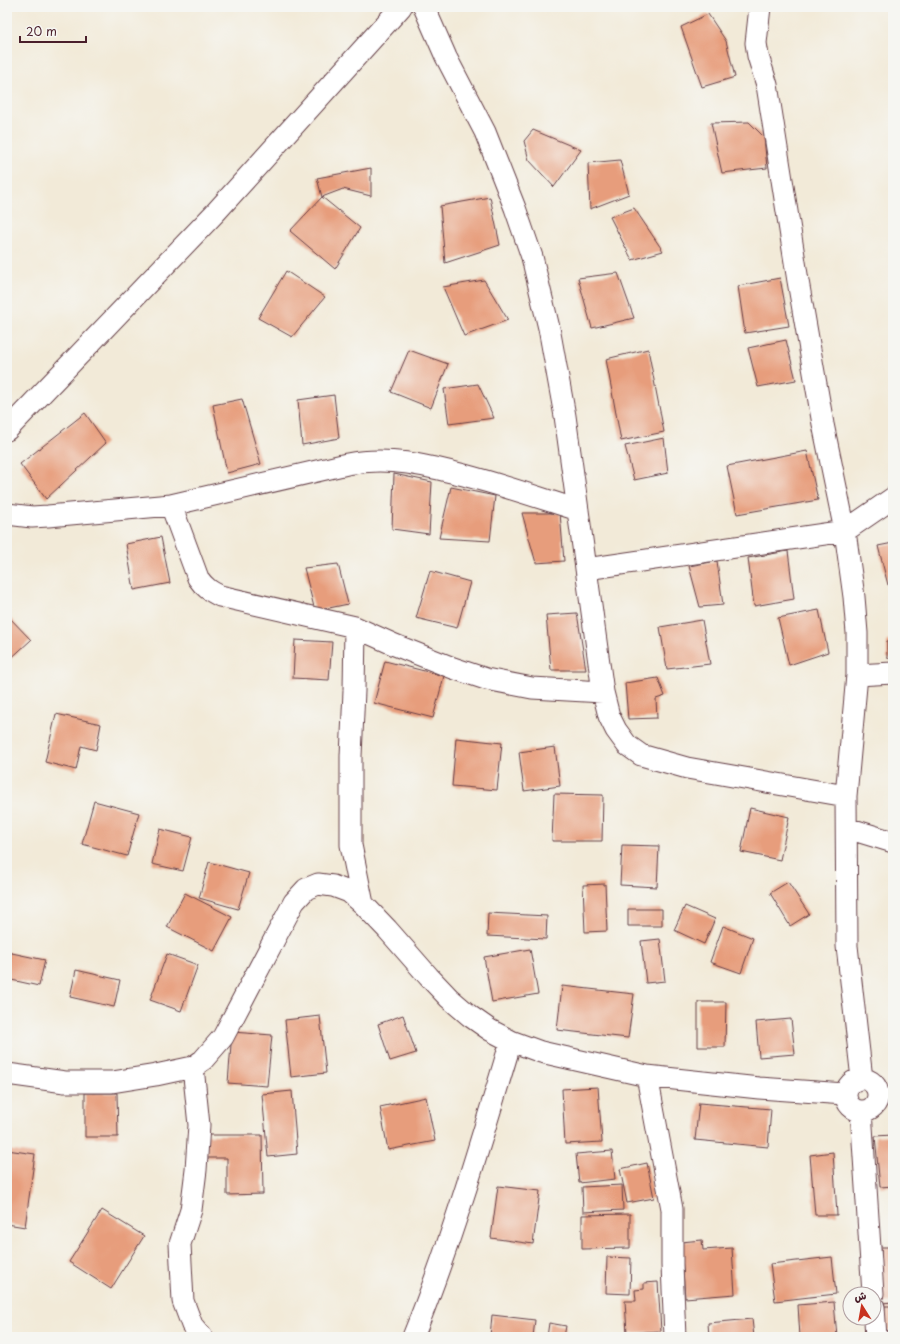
<svg xmlns="http://www.w3.org/2000/svg" width="900" height="1344" font-family="'Playpen Sans','Playpen Sans Arabic',sans-serif">
  <style>
    .building { fill: #e79d7b }
    .lines { fill: none; stroke-linecap: round; stroke-linejoin: round }
    .minor-casing { stroke: #633d45; stroke-width: 23 }
    .minor { stroke: #fff; stroke-width: 21 }
  </style>
  <rect width="100%" height="100%" fill="#f6f6f2"/>
  <filter id="ink" filterUnits="userSpaceOnUse"><feTurbulence type="fractalNoise" baseFrequency=".025" numOctaves="2"/><feDisplacementMap in="SourceGraphic" scale="8" xChannelSelector="R" yChannelSelector="G"/><feConvolveMatrix kernelMatrix="1 2 1 2 8 2 1 2 1" color-interpolation-filters="sRGB"/></filter>
  <filter id="wash" filterUnits="userSpaceOnUse"><feTurbulence type="fractalNoise" baseFrequency=".012" numOctaves="4" result="noise"/><feDisplacementMap in="SourceGraphic" scale="16" xChannelSelector="R" yChannelSelector="G"/><feGaussianBlur stdDeviation="0.9" result="paint"/><feColorMatrix in="noise" values="0 0 0 0 0 0 0 0 0 0 0 0 0 0 0 0 0 1.4 0 .05"/><feComposite in="paint" operator="in"/></filter>
  <g filter="url(#wash)">
    <rect width="100%" height="100%" fill="#f2ead8"/>
    <g id="blocks">
      <!-- building -->
      <path class="building" d="M708 14 726 41 735 77 702 87 681 27Z
        M749 122 764 137 767 168 722 173 711 123Z
        M533 130 581 150 554 187 529 160 524 141Z
        M620 160 629 194 590 209 588 163Z
        M371 168V196L343 189 322 197 317 178Z
        M322 197 360 228 335 269 290 231Z
        M490 197 500 245 445 263 440 206Z
        M634 208 663 251 632 260 610 217Z
        M286 271 325 297 292 337 258 318Z
        M618 273 634 318 592 328 578 278Z
        M780 278 789 326 745 333 738 286Z
        M484 280 508 320 464 336 443 287Z
        M786 340 796 380 758 387 748 348Z
        M648 349 664 432 621 441 606 359Z
        M409 350 448 364 431 408 391 392Z
        M478 384 494 418 449 424 444 389Z
        M334 395 339 438 302 445 298 400Z
        M242 399 261 464 227 473 213 405Z
        M85 413 106 443 46 499 20 464Z
        M664 438 668 473 634 480 625 446Z
        M807 451 818 500 737 514 727 466Z
        M394 474 432 482 429 534 392 529Z
        M451 487 495 496 490 541 439 538Z
        M522 513H560L564 561 536 563Z
        M161 537 170 583 134 590 126 544Z
        M893 543V583L888 585 878 546Z
        M788 551 794 599 754 606 748 558Z
        M717 561 723 605 700 607 689 566Z
        M338 564 348 604 315 611 304 568Z
        M430 571 470 582 457 628 416 618Z
        M819 610 828 652 789 665 778 618Z
        M577 613 586 670H551L546 615Z
        M7 615 31 640 7 662Z
        M702 620 710 664 667 669 660 627Z
        M295 640 332 642 329 680 293 678Z
        M893 640V659L887 658V641Z
        M385 661 444 676 433 718 374 703Z
        M658 678 665 696 656 699 657 718 628 719 625 683Z
        M56 714 101 724 96 750 81 746 76 770 45 762Z
        M456 738 502 743 497 790 452 786Z
        M555 747 560 786 524 791 519 752Z
        M554 794 603 795 602 841H552Z
        M94 801 139 813 127 856 82 844Z
        M750 808 789 817 780 860 741 852Z
        M160 829 192 837 183 871 152 864Z
        M622 845 659 846 657 887 620 885Z
        M209 862 249 873 238 909 199 898Z
        M788 882 809 914 790 926 770 893Z
        M605 884 607 931 585 932 583 885Z
        M185 893 232 917 214 951 167 927Z
        M685 906 715 919 704 944 674 930Z
        M628 909H662V926H628Z
        M488 913 547 916 546 939 487 936Z
        M723 926 753 938 741 973 710 962Z
        M660 939 665 981 646 983 641 941Z
        M530 949 538 994 492 1002 484 957Z
        M7 952 45 960 39 986 7 979Z
        M167 954 198 965 181 1011 150 1000Z
        M76 970 120 980 114 1007 70 997Z
        M562 986 634 994 628 1038 557 1030Z
        M698 1002H726L725 1047H698Z
        M403 1015 416 1053 390 1061 378 1024Z
        M320 1016 326 1073 291 1077 285 1020Z
        M791 1019 795 1054 759 1057 756 1022Z
        M232 1032 272 1035 267 1086 228 1083Z
        M598 1087 602 1142 565 1144 562 1089Z
        M292 1091 297 1154 268 1157 262 1094Z
        M85 1093H117L118 1137H85Z
        M426 1097 435 1141 388 1150 380 1107Z
        M699 1103 771 1109 768 1147 695 1140Z
        M207 1135H262L263 1194 227 1195V1158H207Z
        M893 1135V1186L880 1187 875 1136Z
        M7 1150 35 1154 25 1227 7 1224Z
        M612 1151 615 1179 579 1183 576 1154Z
        M833 1152 837 1215H815L810 1155Z
        M647 1163 654 1198 627 1203 620 1169Z
        M622 1185 623 1210 583 1212 582 1187Z
        M498 1186 540 1191 533 1244 491 1238Z
        M102 1210 144 1236 111 1289 69 1262Z
        M630 1214V1248L582 1249V1215Z
        M702 1240 703 1250 732 1248 735 1294 685 1298 681 1242Z
        M881 1247H893V1302L882 1303Z
        M607 1257 631 1258 630 1294 606 1293Z
        M832 1257 836 1294 775 1301 770 1264Z
        M658 1282 661 1331 627 1333 625 1301H636L635 1290 644 1289V1283Z
        M834 1302 837 1337H800L798 1305Z
        M885 1306H893V1331L883 1330Z
        M492 1315 535 1320 533 1337H490Z
        M752 1319 754 1337H709L708 1323Z
        M549 1323 566 1326 564 1337H547Z"/>
    </g>
  </g>
  <g filter="url(#ink)">
    <use href="#blocks" fill-opacity="0" stroke="#633d45" stroke-width="1"/>
    <g class="lines">
      <defs>
        <path id="minor" d="M424 7 446 57 485 132 515 208 532 257 549 328 565 416 603 692 609 716 616 730 627 745 641 755 687 768 846 796
          M760 7 756 43 758 56 767 85 798 281 823 424 845 531 854 597 857 633V675L846 796 847 946 862 1079
          M7 430 215 213 401 7
          M171 505 198 578C204 587 210 591 220 596L355 627 395 645 453 668 486 679 532 688 603 692
          M7 514 32 517 48 516 171 505 347 464C388 456 424 465 464 475 502 485 540 498 578 510
          M586 569 845 531 893 498
          M355 627 354 691 351 756V845L363 904
          M857 675 893 673
          M847 828 893 842
          M193 1067 199 1125 196 1170 191 1210 180 1244 183 1301 192 1325 202 1337
          M7 1074 65 1082H112L156 1075 193 1067 203 1060 223 1037 294 902 306 889 318 884 333 886 349 892 363 904 387 929 429 977 449 998 470 1016 490 1030 511 1041 541 1052 647 1076 759 1088 845 1094
          M647 1076 672 1209V1265L675 1337
          M846 1095a16 16 0 1 1 32 0a16 16 0 1 1-32 0Z
          M861 1111 873 1294
          M874 1307 876 1337
          M413 1337C452 1240 481 1141 511 1041"/>
      </defs>
      <!-- minor casing -->
      <use href="#minor" class="minor-casing"/>
      <!-- minor -->
      <use href="#minor" class="minor"/>
    </g>
  </g>
  <!-- margin -->
  <rect width="900" height="1344" fill="none" stroke="#f6f6f2" stroke-width="24"/>
  <!-- north arrow -->
  <g transform="translate(862 1306) rotate(349)"><circle r="19" fill="#f6f6f2" stroke="#b1a0a2"/>
  <path d="M0-3L7 15L0 10L-7 15Z" fill="#c8321e"/>
  <text y="-6" font-size="11" font-weight="bold" text-anchor="middle" fill="#4a1f2b">ش</text>
  </g>
  <!-- scale -->
  <path d="M20 36v6h66v-6" fill="none" stroke="#4a1f2b" stroke-width="2"/>
  <text x="26" y="36" font-size="12" fill="#4a1f2b" stroke="#f6f6f2" stroke-width="3" paint-order="stroke">20 m</text>
</svg>
